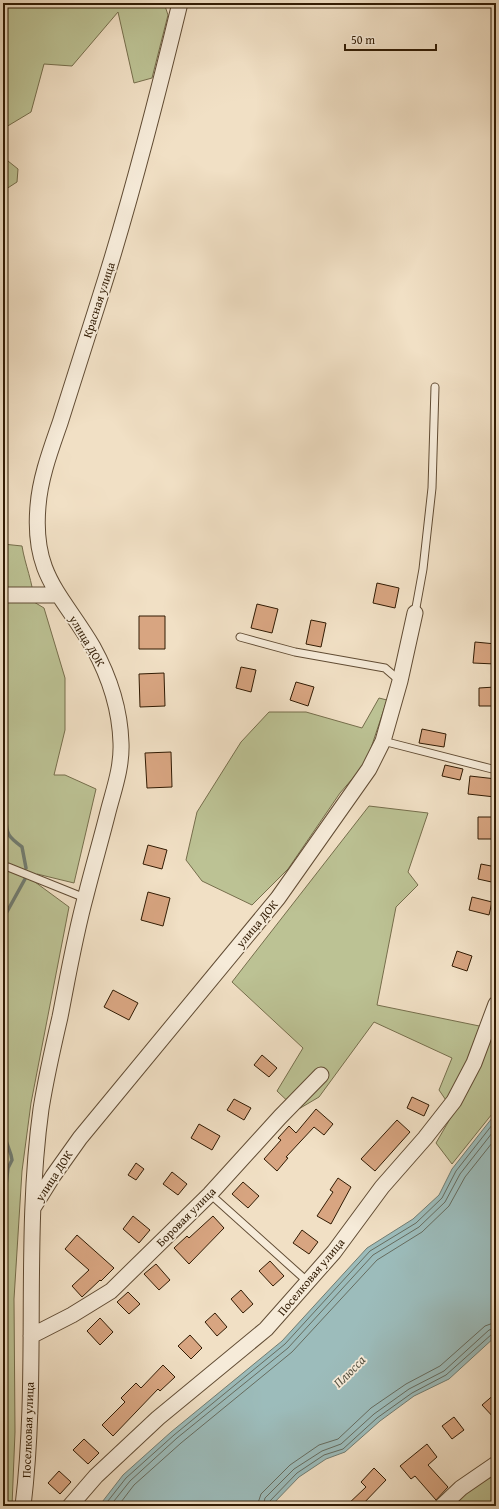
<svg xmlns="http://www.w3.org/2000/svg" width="499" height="1509" font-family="'Gentium Book Plus',serif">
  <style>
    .green { fill: #bcc294; stroke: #766e4c }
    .water { fill: #9cbcbb; stroke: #717c71 }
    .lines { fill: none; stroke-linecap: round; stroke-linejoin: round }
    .shore { stroke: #666c5f; stroke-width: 1 }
    .stream { stroke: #717c71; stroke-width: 3.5 }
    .building { fill: #d8a581; stroke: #311b03 }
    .service-casing { stroke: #614c34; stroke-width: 9 }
    .minor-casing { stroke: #614c34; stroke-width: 17 }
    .service { stroke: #f6ebd9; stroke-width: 7 }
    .minor { stroke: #f6ebd9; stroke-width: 15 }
    .labels { text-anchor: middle; stroke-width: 3.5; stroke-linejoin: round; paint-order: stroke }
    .street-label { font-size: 12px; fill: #311b03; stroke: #f6ebd9 }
    .water-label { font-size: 13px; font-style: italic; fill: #565343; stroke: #f6ebd9 }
  </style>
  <rect width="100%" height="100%" fill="#f1e0c5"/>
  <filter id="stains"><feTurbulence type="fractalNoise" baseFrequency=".005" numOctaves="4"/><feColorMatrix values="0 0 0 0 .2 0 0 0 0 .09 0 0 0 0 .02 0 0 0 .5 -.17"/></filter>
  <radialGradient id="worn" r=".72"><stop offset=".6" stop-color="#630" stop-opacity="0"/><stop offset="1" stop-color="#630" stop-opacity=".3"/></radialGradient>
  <!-- green -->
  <path class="green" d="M5 3H164L168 15 152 78 134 83 118 12 72 66 44 64 31 112 6 127 3 135V17Z
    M3 157 18 169 17 182 3 191Z
    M3 544 22 546C25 565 33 582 34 602L44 608 65 678V730L54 775H65L96 789 74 883 37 874 35 882 69 907 31 1103 22 1171 14 1299 15 1432 12 1506H3Z
    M379 698 387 700 366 763 340 793 288 869 252 905 202 881 186 860 197 812 241 742 269 712H306L362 728Z
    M369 806 428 813 408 872 418 885 396 907 377 1005 494 1029 496 1023V1109L452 1164 436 1143 454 1112 439 1090 452 1058 374 1022 319 1097 297 1110 277 1091 303 1048 232 982Z
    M496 1475V1506H453L466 1489Z"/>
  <!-- water -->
  <path class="water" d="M496 1113V1336L449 1379 414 1396 380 1421 345 1452 326 1459 299 1477 271 1506H99L123 1475 171 1432 282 1341 367 1248 413 1219 439 1195 452 1169Z"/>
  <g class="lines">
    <!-- shore -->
    <path class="shore" d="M104 1506 126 1478 174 1435 285 1344 370 1251 416 1223 442 1198 456 1171 496 1120
      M110 1506 130 1481 177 1438 288 1348 373 1255 419 1227 445 1202 460 1174 496 1128
      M118 1506 134 1485 181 1443 292 1352 377 1260 422 1232 449 1206 465 1177 496 1138
      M257 1506 261 1494 290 1465 319 1445 338 1439 371 1408 406 1384 440 1366 485 1326 496 1322
      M263 1506 265 1498 294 1469 322 1451 341 1444 374 1414 409 1389 444 1371 489 1330 496 1328
      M268 1506 269 1502 297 1473 324 1455 343 1449 377 1418 412 1393 446 1375 492 1334 496 1333"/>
    <!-- stream -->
    <path class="stream" d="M3 816 6 818C6 835 9 837 22 847L26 868
      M3 919 25 879
      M3 1065 6 1081 3 1116
      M3 1132 11 1155 12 1160 8 1168 6 1185 3 1193"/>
  </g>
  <!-- building -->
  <path class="building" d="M377 583 399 588 395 608 373 603Z
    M257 604 278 609 272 633 251 628Z
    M139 616H165V649H139Z
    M311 620 326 623 321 647 306 644Z
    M475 642 496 644 495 664 473 663Z
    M241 667 256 670 251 692 236 688Z
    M164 673 165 706 140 707 139 674Z
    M296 682 314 687 308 706 290 700Z
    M495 687 496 706H479V688Z
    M422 729 446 734 444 747 419 743Z
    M171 752 172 787 147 788 145 753Z
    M445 765 463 769 460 780 442 776Z
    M470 776 496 779 495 797 468 794Z
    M478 817H496V839H478Z
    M148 845 167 850 162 869 143 864Z
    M481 864 496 867V883L478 879Z
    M148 892 170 898 163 926 141 920Z
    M472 897 492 902 489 915 469 910Z
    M457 951 472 956 467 971 452 966Z
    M113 990 138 1003 129 1020 104 1007Z
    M262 1055 277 1068 269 1077 254 1065Z
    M412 1097 429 1105 424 1116 407 1108Z
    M234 1099 251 1108 244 1120 227 1110Z
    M316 1109 333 1124 324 1135 314 1127 286 1157 288 1158 277 1171 264 1159 281 1140 278 1138 289 1126 296 1133Z
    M397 1120 410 1132 375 1171 361 1159Z
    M199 1124 220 1136 212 1150 191 1138Z
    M136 1163 144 1169 136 1180 128 1175Z
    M172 1172 187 1184 178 1195 163 1184Z
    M338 1178 351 1187 331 1224 317 1216 333 1192 330 1190Z
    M243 1182 259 1196 248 1208 232 1194Z
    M133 1216 150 1230 139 1243 123 1229Z
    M213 1216 224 1228 189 1264 174 1248 187 1236 189 1238Z
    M302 1230 318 1242 309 1254 293 1243Z
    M77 1235 114 1268 101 1281 100 1280 82 1297 72 1286 89 1270 65 1249Z
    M270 1261 284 1276 273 1286 259 1271Z
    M156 1264 170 1280 159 1290 144 1274Z
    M241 1290 253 1304 243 1313 231 1299Z
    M128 1292 140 1304 129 1314 117 1302Z
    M215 1313 227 1327 217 1336 205 1322Z
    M100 1318 113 1332 100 1345 87 1331Z
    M190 1335 202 1348 191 1359 178 1346Z
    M163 1365 175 1377 160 1391 158 1389 113 1436 102 1425 125 1402 121 1398 136 1383 141 1388Z
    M496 1393V1420L482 1405Z
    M454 1417 464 1430 452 1439 442 1426Z
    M84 1439 99 1453 88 1464 73 1450Z
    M427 1444 437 1457 428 1465 448 1487 436 1500 415 1476 411 1479 400 1466Z
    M374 1468 386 1480 361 1506H346L366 1487 361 1482Z
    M59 1471 71 1482 60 1494 48 1483Z"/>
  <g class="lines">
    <defs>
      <path id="service" d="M415 613 423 569 432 488 435 387
        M240 637 295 652 385 668 400 681
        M383 741 496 770
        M3 867H8L85 898
        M210 1194 308 1282"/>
      <path id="minor" d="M3 595H57
        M33 1208 53 1176 80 1138 278 898 369 769 383 741 400 681 415 613
        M31 1336 72 1315 111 1291 210 1194 280 1117 321 1075
        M23 1506C39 1374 23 1240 41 1109 46 1078 53 1047 60 1017 68 976 75 935 86 895 93 867 101 840 108 812 114 789 122 767 121 743 120 710 109 676 93 647 61 593 32 575 38 506 40 478 51 449 60 423 73 381 87 339 100 297 131 200 156 102 180 3
        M70 1506 96 1476 158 1418 266 1329 334 1252 382 1187 425 1138 454 1101 474 1063 496 1004
        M442 1506 461 1488 496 1464"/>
    </defs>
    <!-- service casing -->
    <use href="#service" class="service-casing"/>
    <!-- minor casing -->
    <use href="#minor" class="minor-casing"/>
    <!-- service -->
    <use href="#service" class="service"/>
    <!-- minor -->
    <use href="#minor" class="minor"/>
  </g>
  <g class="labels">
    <!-- street labels -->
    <g class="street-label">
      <text transform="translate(99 300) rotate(-72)" y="4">Красная улица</text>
      <text transform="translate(87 641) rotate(59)" y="4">улица ДОК</text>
      <text transform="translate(257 924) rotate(-50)" y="4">улица ДОК</text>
      <text transform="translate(54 1176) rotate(-57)" y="4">улица ДОК</text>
      <text transform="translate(186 1217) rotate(-45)" y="4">Боровая улица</text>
      <text transform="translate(311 1277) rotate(-50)" y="4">Поселковая улица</text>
      <text transform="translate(28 1430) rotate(-88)" y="4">Поселковая улица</text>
    </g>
    <!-- water labels -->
    <g class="water-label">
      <text transform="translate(349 1371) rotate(-45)" y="5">Плюсса</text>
    </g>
  </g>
  <!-- margin -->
  <rect width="499" height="1509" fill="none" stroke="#f1e0c5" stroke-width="16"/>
  <rect x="4" y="4" width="491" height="1501" fill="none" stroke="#311b03" stroke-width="2"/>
  <rect x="8" y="8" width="483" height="1493" fill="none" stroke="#311b03"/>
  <!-- scale -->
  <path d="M345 44v6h91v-6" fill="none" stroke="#311b03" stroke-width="2"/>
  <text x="351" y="44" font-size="12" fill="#311b03" stroke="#f6ebd9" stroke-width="3" paint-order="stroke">50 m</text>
  <rect width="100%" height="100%" filter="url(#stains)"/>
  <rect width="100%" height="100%" fill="url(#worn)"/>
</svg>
